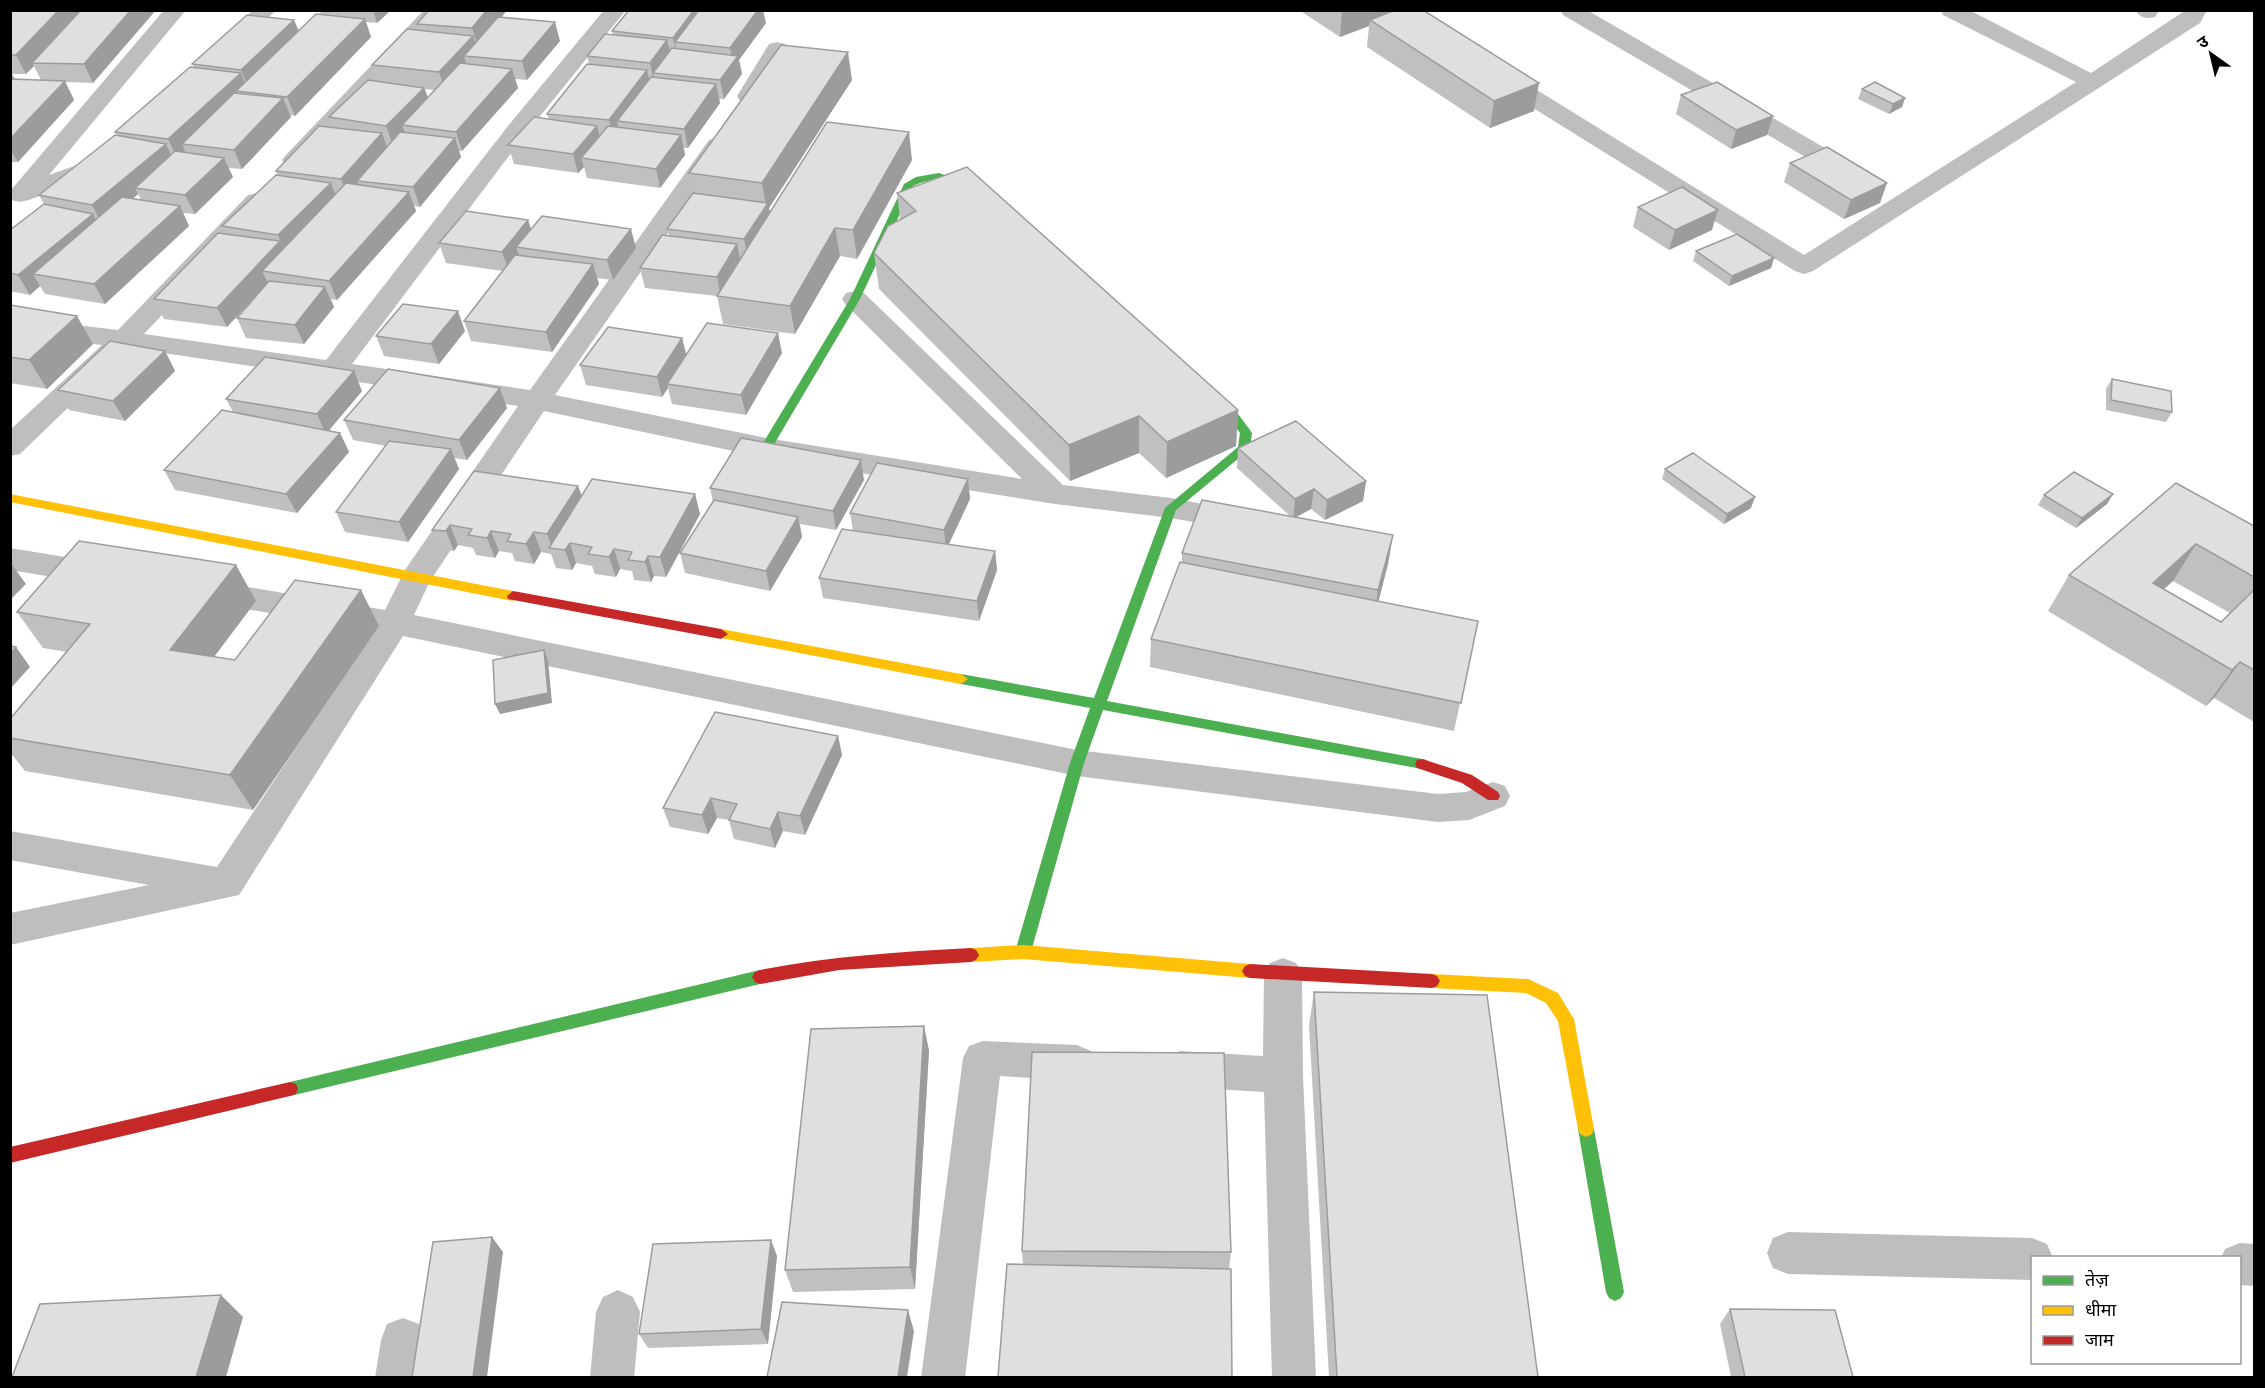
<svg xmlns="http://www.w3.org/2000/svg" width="2265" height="1388" font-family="Signika,'Noto Sans Devanagari',sans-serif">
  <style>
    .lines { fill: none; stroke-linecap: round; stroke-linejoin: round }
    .street { fill: #bebebe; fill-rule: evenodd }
    .fast { fill: #4caf50; fill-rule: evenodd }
    .slow { fill: #ffc107; fill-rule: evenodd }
    .jam { fill: #c62828; fill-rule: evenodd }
    .wall { fill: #c0c0c0; fill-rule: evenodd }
    .shaded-wall { fill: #9c9c9c }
    .building { fill: #dfdfdf; stroke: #9c9c9c; stroke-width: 1.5 }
  </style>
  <rect width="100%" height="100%" fill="#fff"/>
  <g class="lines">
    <!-- street -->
    <path class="street" d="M164 10H186L49 175 88 161 97 159 106 161 109 166 106 171 29 200 20 202 11 200V190Z
      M253 10H276L236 51 228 53 220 51 217 46 220 41Z
      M424 10H446L302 165 294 167 286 165 282 160 286 155Z
      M604 10H626L524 136 352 364 530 390 709 140 717 138 725 140 729 145 555 395 766 438 1022 479 846 305 842 299 846 293 855 291 864 293 1063 485 1171 498 1241 511 1252 514 1256 521 1252 528 1241 531 1171 518 1055 504 766 458 544 411 430 581 414 615 1077 750 1438 794 1466 792 1493 782 1505 786 1510 796 1505 806 1469 820 1438 822 1077 776 403 636 239 895 10 945V913L149 885 10 860V831L217 867 373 631 212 603 201 600 196 592 201 584 212 581 385 610 405 570 518 406 130 348 20 454 10 456V430L102 345 10 333V317L118 330 248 195 257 193 266 195 269 200 266 205 144 334 326 360 508 126Z
      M1561 10H1587L1861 169 1864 174 1861 179 1852 181 1843 179 1563 15Z
      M1941 10H1969L2091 73 2186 10H2207L2200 23 1813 271 1804 274 1795 271 1490 81 1487 76 1490 71 1498 69 1506 71 1804 255 2076 82 1943 15Z
      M2135 10H2157L2158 12 2155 17C2146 19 2140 18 2135 10Z
      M777 42 785 44 788 49 759 96 756 101 748 103 740 101 737 96 766 49 769 44Z
      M10 548 102 563 113 566 117 574 113 582 102 585 10 570Z
      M1283 958 1296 963 1302 974 1303 1075 1316 1378H1272L1264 1092 1180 1087 1166 1081 1160 1069 1166 1057 1180 1051 1263 1056 1264 974 1270 963Z
      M983 1041 1077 1045 1091 1051 1097 1063 1091 1075 1077 1081 1000 1076 965 1378H921L963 1058 969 1046Z
      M1788 1232 2032 1238 2047 1244 2053 1258H2032V1280L1788 1274 1773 1268 1767 1253 1773 1238Z
      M2240 1243 2254 1244V1286L2240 1285V1258H2221L2225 1249Z
      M618 1290 633 1297 640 1312 634 1378H590L596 1312 603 1297Z
      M403 1318 419 1324 425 1340 419 1378H375L381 1340 387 1324Z"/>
    <!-- fast -->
    <path class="fast" d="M939 173 959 180 985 201 984 203C961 206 958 165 913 186L860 299 770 451H762L760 448 850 299 904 184 916 177Z
      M1205 388 1238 414 1250 430 1252 433 1250 449 1176 510 1107 701 1422 759 1427 760 1429 764 1427 768 1422 769 1103 710 1084 763 1031 952 1028 957 1023 959 1018 957 1015 952 1070 763 1090 708 961 684 954 679 961 674 1094 698 1165 508 1238 447 1240 433 1230 420 1201 395 1199 392Z
      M760 970 765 972 768 977 765 982 760 984 290 1096 284 1094 282 1089 284 1084 290 1082Z
      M1586 1121 1592 1124 1594 1129 1624 1292 1621 1298 1615 1301 1609 1298 1606 1292 1578 1129 1580 1124Z"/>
    <!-- slow -->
    <path class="slow" d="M10 494 513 591 519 596 513 601 10 502Z
      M721 629 961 674 968 679 961 684 716 637 714 634 716 631Z
      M1023 945 1250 964 1255 966 1258 971 1255 976 1250 978 1023 959 971 962 966 960 963 955 966 950 971 948Z
      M1432 974 1528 979 1558 993 1574 1019 1594 1129 1592 1134 1586 1137 1580 1134 1578 1129 1558 1021 1546 1003 1526 993 1432 988 1427 986 1424 981 1427 976Z"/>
    <!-- jam -->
    <path class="jam" d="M513 591 721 629 728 634 721 639 508 599 507 596Z
      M1422 759 1472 775 1498 792 1500 796 1498 800H1488L1462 783 1417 768 1415 764 1417 760Z
      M971 948 976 950 979 955 976 960 971 962 839 970 760 984 755 982 752 977 755 972 760 970C830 956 900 952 971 948Z
      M1250 964 1432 974 1437 976 1440 981 1437 986 1432 988 1250 978 1245 976 1242 971 1245 966Z
      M290 1082 296 1084 298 1089 296 1094 290 1096 10 1163V1147Z"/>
  </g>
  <!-- wall -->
  <path class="wall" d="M10 10H156L93 83 65 82 74 100 18 162H10ZM34 66 41 80 15 79 12 74H26Z
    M319 10H391L377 23 366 22 371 37 295 116 290 115 291 117 242 169 228 168 233 177 195 214 183 213 189 226 105 304 45 294 40 286 30 295 10 291V230L44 204 39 195 117 135 115 132 194 67 192 64 298 31 321 14ZM138 194 141 200 133 199Z
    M429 10H507L502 17 560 41 527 80 515 79 518 88 462 151H459L461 157 420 207 414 206 416 211 337 300 331 299 334 307 304 344 246 338 237 318 251 301 227 327 164 319 154 299 226 234 222 226 277 175 276 171 333 127 329 117 378 81 372 65 419 30 417 24ZM425 89 434 90 428 97Z
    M1299 10H1389V13L1534 111 1490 128 1367 47 1369 26 1340 37Z
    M766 23 739 60 742 74 724 99H719L720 103 688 148H684L685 155 660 188 587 178 584 167 578 173 514 164 508 145 549 119 547 114 589 64 587 56 613 34 612 31Z
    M852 80 769 208 770 212 912 160 857 259 840 256 795 334 723 324 717 296 645 288 640 268 669 236 667 229 694 193 689 173Z
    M1862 89 1905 98 1902 107 1889 114 1858 99Z
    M1681 95 1773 116 1767 135 1731 149 1676 114Z
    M1790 163 1880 203 1844 219 1784 182Z
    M897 193 1238 410 1236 446 1166 478 1139 453 1070 481 879 289 874 253 900 219Z
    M1638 207 1712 230 1669 250 1633 227Z
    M528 220 531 229 636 248 613 280 597 278 599 284 552 352 471 341 464 321 503 271 446 263 439 243Z
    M1696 251 1774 258 1771 268 1729 286 1693 261Z
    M10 305 93 344 47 389 10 383Z
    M465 331 439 364 384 356 376 336Z
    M682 338 686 354 782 353 746 415 672 404 668 388 662 397 586 385 580 365Z
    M165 351 175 371 125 421 69 410 58 390Z
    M2112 379 2172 412 2166 422 2106 410V389Z
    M362 391 329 430 340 433 349 452 297 513 175 490 164 470 233 412 226 399Z
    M507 408 467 460 454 458 459 469 408 542 345 532 336 512 386 446 353 440 344 420Z
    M1238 448 1366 481 1363 501 1325 520 1311 509 1295 517 1393 535 1388 564 1378 602 1478 621 1454 731 1150 667 1151 639 1182 563V553L1290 516 1237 468Z
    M1665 469 1751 508 1724 524 1662 479Z
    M968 479 970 499 949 544 995 551 997 570 979 621 823 598 819 578 853 531 850 513Z
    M864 480 836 530 800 524 802 537 770 591 685 573 680 553 713 502 710 488Z
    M578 486 582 496 695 494 700 514 666 577 654 576 651 582 634 580 632 571 620 569 616 577 595 574 592 566 576 563 572 570 556 568 551 554 541 552 534 564 515 561 512 553 499 551 495 558 476 555 473 548 458 545 454 551 441 549 432 530Z
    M2113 494 2107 504 2076 528 2038 505 2044 495Z
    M2254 526V722L2214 698 2206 706 2048 611 2069 575ZM2173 581 2230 613 2221 622 2163 589Z
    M256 601 214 657 235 660 379 626 253 810 25 771 10 752V719L67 652 43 648 17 612Z
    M838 736 842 755 805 835 783 831 775 848 734 839 729 820 717 818 708 834 670 827 663 808Z
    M1314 992 1538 1377H1329L1309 1025Z
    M924 1026 929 1051 915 1289 793 1292 785 1270Z
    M1022 1251 1231 1252 1229 1269 1023 1264Z
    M777 1256 768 1344 648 1348 639 1334Z
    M1730 1309 1853 1377H1731L1720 1324Z"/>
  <!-- shaded-wall -->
  <path class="shaded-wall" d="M59 10H86L32 63 34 66 26 74 16 55Z
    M131 10H156L93 83 84 64Z
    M373 10H391L377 23Z
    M487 10H507L478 47 472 28Z
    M694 10H712L675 42 677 57 673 38Z
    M758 10H763L766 23 739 60 742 74 724 99 720 80 733 63 730 48Z
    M1342 10H1389L1388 19 1370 20 1369 26 1340 37Z
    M365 19 371 37 295 116 287 97Z
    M294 20 302 38 249 89 241 70Z
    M555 22 560 41 527 80 522 61Z
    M473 36 479 55 464 56 467 67 445 91 439 72Z
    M667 40 672 59 653 73 655 81 654 82 650 63Z
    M848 52 852 80 769 208 772 222 748 259 744 239 766 205 762 183Z
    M512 69 518 88 462 151 456 132Z
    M647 70 651 89 617 121 619 133 614 140 609 120Z
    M10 71 17 84 10 91Z
    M241 73 249 92 236 91 240 100 182 144 185 151 177 158 168 139Z
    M65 81 74 100 18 162 10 149V139Z
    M1539 83 1534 111 1490 128 1494 101Z
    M716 84 720 103 688 148 684 129Z
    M424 88 431 107 402 125 405 133 393 145 386 126Z
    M283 98 291 117 242 169 234 150Z
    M1905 98 1902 107 1889 114 1893 104Z
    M1773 116 1767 135 1731 149 1736 130Z
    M597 126 602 145 581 158 584 167 578 173 573 154Z
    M909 132 912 160 857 259 853 230Z
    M382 133 389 152 357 181 359 187 349 198 341 179Z
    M681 135 685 155 660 188 656 169Z
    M455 138 461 157 420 207 413 187Z
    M166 144 175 164 135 188 138 194 102 225 92 205Z
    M224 158 233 177 195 214 185 195Z
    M331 183 338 202 286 255 278 235Z
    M1887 183 1880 203 1844 219 1851 200Z
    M409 192 416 211 337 300 329 281Z
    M180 206 189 226 105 304 94 284Z
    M1718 210 1712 230 1669 250 1675 230Z
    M93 214 103 233 33 274 40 286 30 295 18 275Z
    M528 220 534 239 516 247 520 258 509 271 502 252Z
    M835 228 840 256 795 334 790 306Z
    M631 229 636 248 613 280 607 260Z
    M280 241 289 261 262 271 268 283 227 327 217 308Z
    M737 244 741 264 721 297 717 277Z
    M1774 258 1771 268 1729 286 1732 276Z
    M593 264 599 284 552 352 546 332Z
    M325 287 334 307 304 344 295 325Z
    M458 311 465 331 439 364 431 344Z
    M77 316 93 344 47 389 29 360Z
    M778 333 782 353 746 415 741 395Z
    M682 338 687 358 667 384 668 388 662 397 657 377Z
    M165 351 175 371 125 421 113 401Z
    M354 371 362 391 326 434 317 414Z
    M500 388 507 408 467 460 459 440Z
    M1238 410 1236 446 1166 478 1167 442Z
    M1139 416V453L1070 481 1069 445Z
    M340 433 349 452 297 513 286 494Z
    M451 449 459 469 408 542 399 522Z
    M861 460 864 480 836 530 833 511Z
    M968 479 970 499 946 550 944 530Z
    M1366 481 1363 501 1325 520 1327 500Z
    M578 486 585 506 552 548 547 534Z
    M1314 489 1311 509 1293 519 1295 499Z
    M695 494 700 514 666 577 660 557Z
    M2113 494 2107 504 2076 528 2082 518Z
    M1755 497 1751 508 1724 524 1727 514Z
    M798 517 802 537 770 591 766 571Z
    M450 525 458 545 454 551 446 531Z
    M491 531 499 551 495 558 487 538Z
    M534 532 541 552 534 564 526 544Z
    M1393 535 1388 564 1374 619 1378 590Z
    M570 543 576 563 572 570 565 550Z
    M2196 544 2173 581 2136 614 2153 583Z
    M614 549 620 569 616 577 609 557Z
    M995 551 997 570 979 621 977 601Z
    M648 556 654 576 651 582 645 562Z
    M10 562 26 584 10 600Z
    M236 565 256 601 192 686 170 650Z
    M361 590 379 626 253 810 230 775Z
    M16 647 30 667 10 689V653Z
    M544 650 548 660 552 703 500 714 495 704Z
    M2240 662 2214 698 2206 706 2232 670Z
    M838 736 842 755 805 835 800 816Z
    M711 798 717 818 708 834 702 815Z
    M778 812 783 831 775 848 770 829Z
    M924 1026 929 1051 915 1289 910 1267Z
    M492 1237 503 1252 487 1377H473Z
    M771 1240 777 1256 768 1344 761 1329Z
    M221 1295 243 1317 226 1377H196Z
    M908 1310 914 1331 907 1377H898Z"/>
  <!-- building -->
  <path class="building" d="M10 10H59L16 55H10Z
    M81 10H131L84 64 32 63Z
    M429 10H487L472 28 417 24Z
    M629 10H694L673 38 612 31Z
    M699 10H758L730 48 675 42Z
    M1395 10H1423L1539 83 1494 101 1370 20Z
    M316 14 365 19 287 97 236 91Z
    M247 15 294 20 241 70 192 64Z
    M498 17 555 22 522 61 464 56Z
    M407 29 473 36 439 72 372 65Z
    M605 34 667 40 650 63 587 56Z
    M781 45 848 52 762 183 689 173Z
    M672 48 738 56 720 80 653 73Z
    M460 63 512 69 456 132 402 125Z
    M587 64 647 70 609 120 547 114Z
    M190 67 241 73 168 139 115 132Z
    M651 77 716 84 684 129 617 121Z
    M10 79 65 81 10 139Z
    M368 80 424 88 386 126 329 117Z
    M1717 82 1773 116 1736 130 1681 95Z
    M1875 82 1905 98 1893 104 1862 89Z
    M234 93 283 98 234 150 182 144Z
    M534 117 597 126 573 154 508 145Z
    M827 122 909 132 853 230 835 228 790 306 717 296Z
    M319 126 382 133 341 179 276 171Z
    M608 126 681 135 656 169 581 158Z
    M400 132 455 138 413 187 357 181Z
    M115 135 166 144 92 205 39 195Z
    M1827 147 1887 183 1851 200 1790 163Z
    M175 151 224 158 185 195 135 188Z
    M967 167 1238 410 1167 442 1139 416 1069 445 874 253 888 226 916 211 897 193Z
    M276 175 331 183 278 235 222 226Z
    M346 183 409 192 329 281 262 271Z
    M1682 187 1718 210 1675 230 1638 207Z
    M693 193 768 203 744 239 667 229Z
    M122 197 180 206 94 284 33 274Z
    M44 204 93 214 18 275 10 273V230Z
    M466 211 528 220 502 252 439 243Z
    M542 216 631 229 607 260 516 247Z
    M218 233 280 241 217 308 154 299Z
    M1737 234 1774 258 1732 276 1696 251Z
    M662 235 737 244 717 277 640 268Z
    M515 255 593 264 546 332 464 321Z
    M269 281 325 287 295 325 237 318Z
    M403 304 458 311 431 344 376 336Z
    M10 305 77 316 29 360 10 357Z
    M707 323 778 333 741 395 667 384Z
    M608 327 682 338 657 377 580 365Z
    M110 341 165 351 113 401 58 390Z
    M265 357 354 371 317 414 226 399Z
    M388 369 500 388 459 440 344 420Z
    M2112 379 2171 391 2172 412 2111 400Z
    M222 410 340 433 286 494 164 470Z
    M1296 421 1366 481 1327 500 1314 489 1295 499 1238 448Z
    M741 438 861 460 833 511 710 488Z
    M389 441 451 449 399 522 336 512Z
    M1693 453 1755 497 1727 514 1665 469Z
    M877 463 968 479 944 530 850 513Z
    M474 471 578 486 547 534 534 532 526 544 507 541 511 534 491 531 487 538 468 535 472 529 450 525 446 531 432 530Z
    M2074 472 2113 494 2082 518 2044 495Z
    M592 479 695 494 660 557 648 556 645 562 628 560 632 552 614 549 609 557 588 554 592 547 570 543 565 550 549 548Z
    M2176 483 2254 526V577L2196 544 2153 583 2221 622 2254 590V670L2240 662 2232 670 2069 575Z
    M714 500 798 517 766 571 680 553Z
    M1202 500 1393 535 1378 590 1182 553Z
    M842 529 995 551 977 601 819 578Z
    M79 541 236 565 170 650 235 660 295 580 361 590 230 775 10 738V719L90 624 17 612Z
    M1180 562 1478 621 1461 703 1151 639Z
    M10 646 16 647 10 653Z
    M544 650 548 693 495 704 493 660Z
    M715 712 838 736 800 816 778 812 770 829 729 820 737 804 711 798 702 815 663 808Z
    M1314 992 1487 995 1538 1377H1337Z
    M924 1026 910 1267 785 1270 811 1029Z
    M1032 1052 1224 1053 1231 1252 1022 1251Z
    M492 1237 473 1377H412L433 1242Z
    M771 1240 761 1329 639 1334 653 1244Z
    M1007 1264 1231 1269 1232 1377H998Z
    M221 1295 196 1377H12L40 1304Z
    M782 1302 908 1310 898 1377H767Z
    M1730 1309 1835 1310 1853 1377H1745Z"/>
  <!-- border -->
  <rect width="2265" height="1388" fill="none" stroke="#000000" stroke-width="24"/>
  <!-- legend -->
  <rect x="2031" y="1256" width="210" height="108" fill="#ffffff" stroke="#999999" stroke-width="1.5"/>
  <rect x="2043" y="1276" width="30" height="9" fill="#4caf50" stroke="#999999" stroke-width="1.5"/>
  <text x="2085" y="1286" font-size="18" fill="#000000">तेज़</text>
  <rect x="2043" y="1306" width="30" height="9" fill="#ffc107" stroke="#999999" stroke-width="1.5"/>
  <text x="2085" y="1316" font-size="18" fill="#000000">धीमा</text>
  <rect x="2043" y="1336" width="30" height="9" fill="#c62828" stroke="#999999" stroke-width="1.5"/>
  <text x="2085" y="1346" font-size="18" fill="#000000">जाम</text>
  <!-- north arrow -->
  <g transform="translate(2211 54) rotate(326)" stroke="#ffffff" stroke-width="4.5" paint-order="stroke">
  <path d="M0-4.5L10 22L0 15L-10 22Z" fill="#000000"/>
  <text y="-9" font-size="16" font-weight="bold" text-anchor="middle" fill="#000000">उ</text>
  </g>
</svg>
